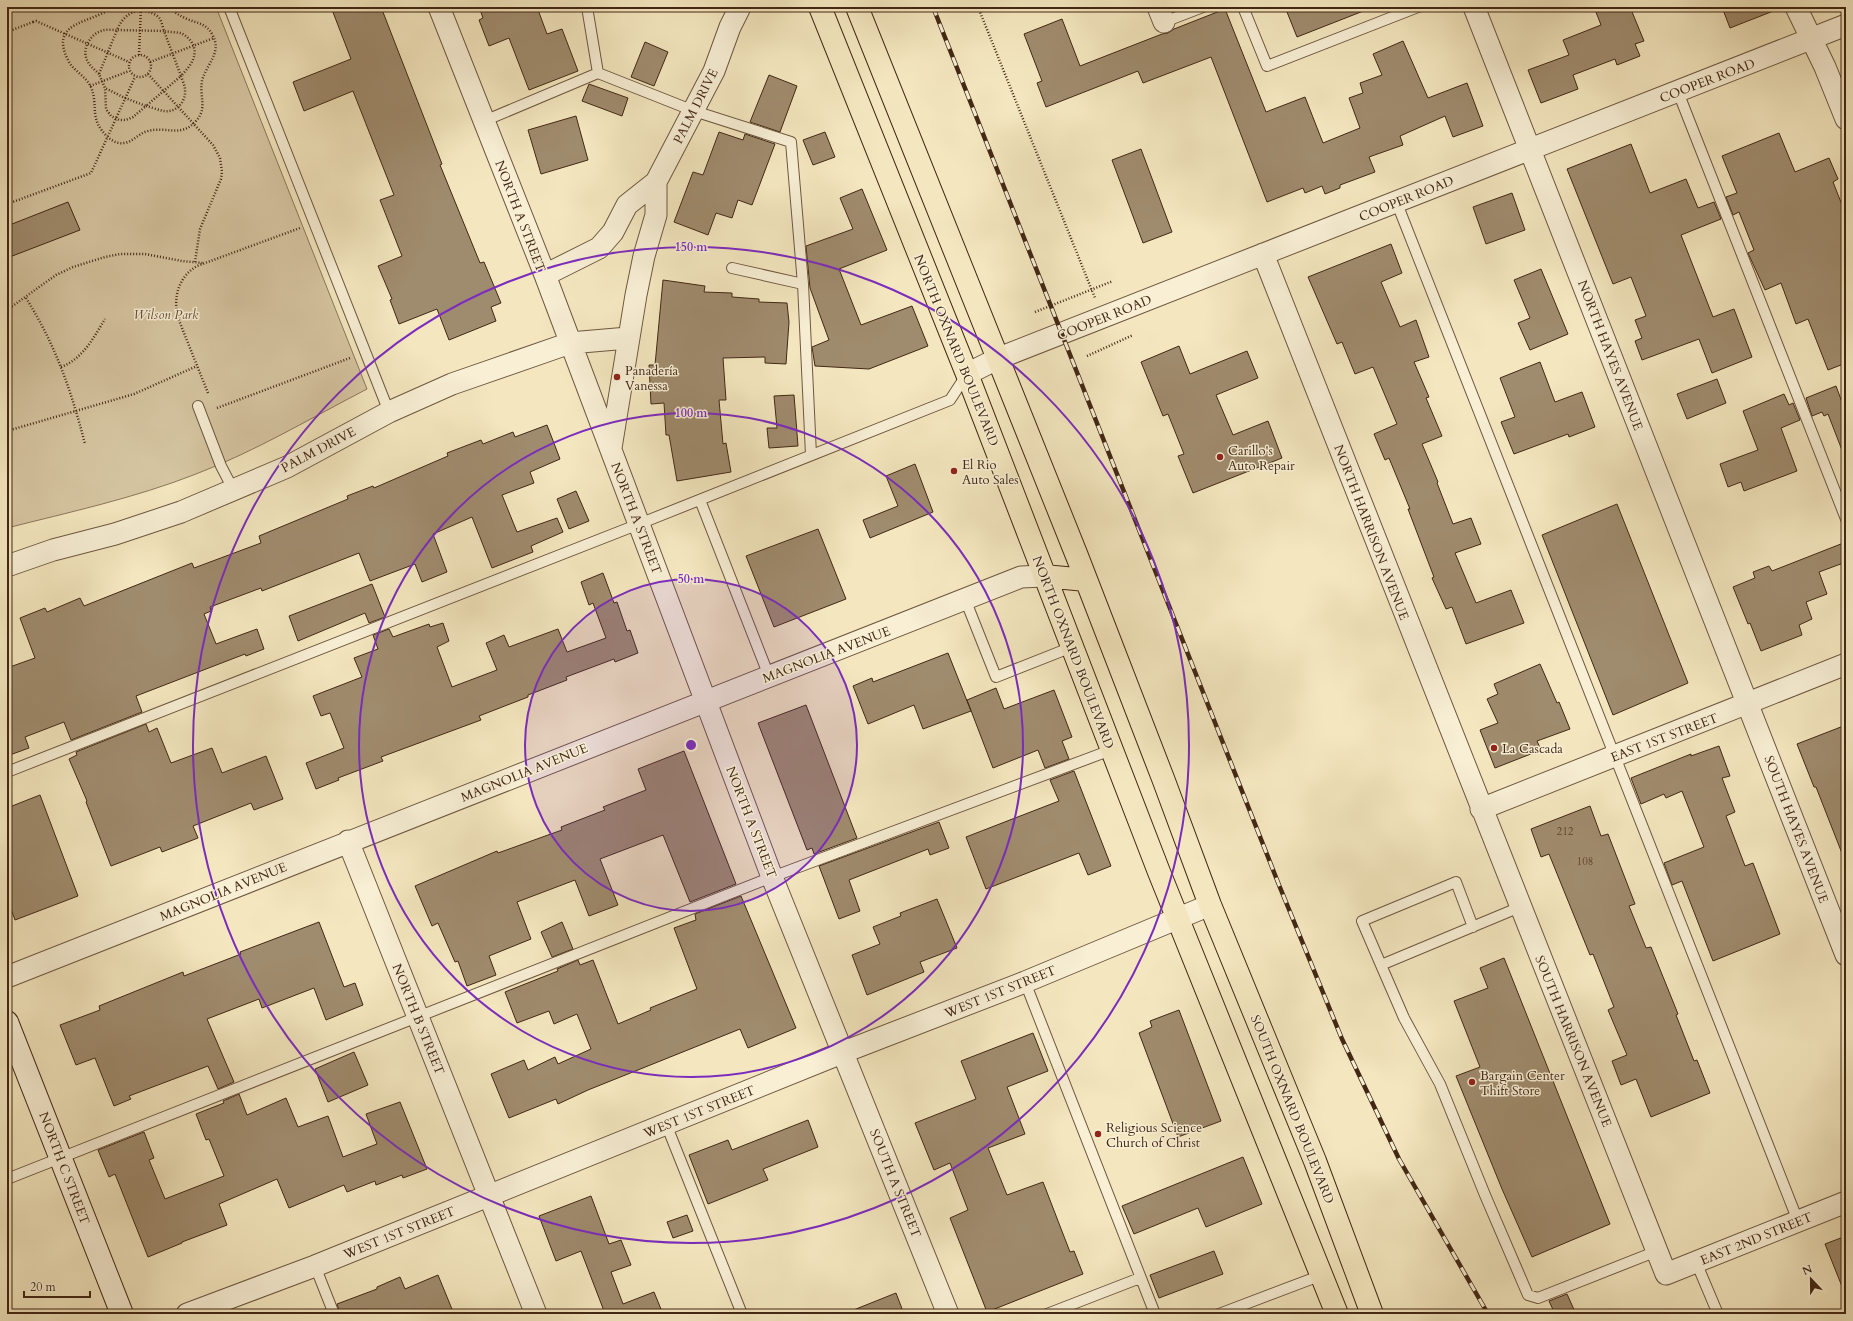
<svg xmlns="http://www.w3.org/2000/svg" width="1853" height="1321" font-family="Cardo,serif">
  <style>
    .park { fill: #d6c6a2; stroke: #8c765c }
    .building { fill: #9f8b6d; stroke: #422715 }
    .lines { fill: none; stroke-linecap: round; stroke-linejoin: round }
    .lane-casing { stroke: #6e5740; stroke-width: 12 }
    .street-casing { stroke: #6e5740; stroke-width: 23 }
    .secondary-casing { stroke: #422715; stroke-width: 24 }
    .primary-casing { stroke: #422715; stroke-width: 24 }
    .path { stroke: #422715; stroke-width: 2.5; stroke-dasharray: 1 2; stroke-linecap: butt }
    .lane { stroke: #f8efd5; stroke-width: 10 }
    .street { stroke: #f8efd5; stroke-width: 21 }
    .secondary { stroke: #f8efd5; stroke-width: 22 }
    .primary { stroke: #f4e7bf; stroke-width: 22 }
    .rail-casing { stroke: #422715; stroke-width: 4.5 }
    .rail { stroke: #f8efd5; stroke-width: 3; stroke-dasharray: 9; stroke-linecap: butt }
    .ring { fill: none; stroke: #7b2cbf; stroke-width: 2 }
    .poi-dot { fill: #8f2418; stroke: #f8efd5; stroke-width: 1.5 }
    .labels { text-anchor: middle; stroke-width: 3; stroke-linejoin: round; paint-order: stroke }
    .number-label { font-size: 11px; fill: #59402b }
    .street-label { font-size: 13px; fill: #422715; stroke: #f8efd5 }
    .park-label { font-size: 13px; font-style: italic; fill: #674f38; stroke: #f8efd5 }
    .poi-label { font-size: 13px; fill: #422715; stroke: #f8efd5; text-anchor: start }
    .centre { fill: #7b2cbf; stroke: #f8efd5; stroke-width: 2 }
    .ring-label { font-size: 12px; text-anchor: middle; font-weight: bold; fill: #7b2cbf; stroke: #f8efd5; stroke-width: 3; stroke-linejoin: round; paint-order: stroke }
  </style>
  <rect width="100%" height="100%" fill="#f4e7bf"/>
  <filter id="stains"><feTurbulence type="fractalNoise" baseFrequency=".005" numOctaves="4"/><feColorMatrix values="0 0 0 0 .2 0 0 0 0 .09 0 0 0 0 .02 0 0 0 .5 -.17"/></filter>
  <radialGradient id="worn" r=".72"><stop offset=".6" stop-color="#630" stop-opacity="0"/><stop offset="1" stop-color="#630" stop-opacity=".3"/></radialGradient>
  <!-- park -->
  <path class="park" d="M7 7H216L367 389C311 418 256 451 196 474 135 498 70 512 7 528Z"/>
  <!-- building -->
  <path class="building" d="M331 7H381L442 164 440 165 480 263 484 262 501 303 491 307 496 321 449 340 437 309 399 324 390 300 392 299 378 266 402 256 380 200 394 195 353 91 304 111 293 82 351 59Z
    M479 7H537L547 34 562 29 578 71 529 90 509 38 489 46 479 20 483 18Z
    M1285 7H1371V8L1297 37Z
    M1594 7H1630L1644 41 1635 44 1640 56 1617 65 1615 59 1573 75 1578 89 1541 103 1528 70 1569 55 1563 40 1601 25Z
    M1722 7H1780L1781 8 1730 28Z
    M1225 9 1266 112 1305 97 1323 143 1360 128 1349 98 1363 93 1360 83 1382 75 1373 54 1403 41 1428 98 1467 83 1483 126 1453 137 1445 116 1400 136 1403 145 1369 157 1375 172 1340 185V188L1325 194 1322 186 1305 193 1303 188 1267 202 1211 57 1143 83 1138 71 1046 107 1037 83 1042 81 1024 34 1062 19 1080 66 1162 34 1168 33 1174 29Z
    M645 42 668 52 654 86 631 77Z
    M769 75 797 86 780 132 750 122Z
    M589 84 628 98 622 116 582 101Z
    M576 116 588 160 541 174 528 130Z
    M719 132 743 140 745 134 775 144 752 205 738 200 732 218 716 213 708 235 674 222 693 172 703 175Z
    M825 132 835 157 813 165 803 140Z
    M1779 133 1795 172 1829 158 1838 179 1833 182 1846 215V363L1828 370 1808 319 1796 324 1781 283 1765 290 1748 253 1754 250 1739 212 1733 215 1726 197 1737 193 1722 156Z
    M1631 144 1650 193 1686 179 1698 208 1714 202 1721 219 1681 235 1713 317 1734 309 1752 357 1712 373 1699 339 1642 360 1635 341 1642 338 1635 320 1646 316 1631 277 1613 284 1567 169Z
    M1141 149 1172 232 1143 243 1112 160Z
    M862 189 887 250 839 269 861 325 912 306 928 346 869 369 815 366 812 347 829 340 810 288 806 246 853 229 840 198Z
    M1512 193 1525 230 1486 244 1473 207Z
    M68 202 80 230 7 258V226Z
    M1391 244 1402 273 1381 282 1400 327 1416 320 1429 357 1414 362 1429 397 1426 398 1442 436 1422 444 1438 482 1437 483 1453 524 1471 518 1481 544 1455 553 1476 603 1511 590 1524 623 1466 644 1452 607 1446 609 1432 578 1434 577 1408 509H1410L1389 458 1385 460 1374 434 1397 424 1373 367 1355 374 1342 342 1337 344 1308 277Z
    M1541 269 1568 334 1530 350 1518 323 1530 318 1514 280Z
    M663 280 705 286 704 292 732 293V297L759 299V302L787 303 789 322 786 364 765 363V357L723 358 726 400H719L723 444 726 443 731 472 677 481 669 435H666L664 403 651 404 649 365H655Z
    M1179 346 1190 374 1247 351 1258 378 1216 395 1233 435 1268 421 1282 458 1193 493 1178 456 1184 454 1168 414 1163 416 1141 362Z
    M1540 362 1555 402 1582 392 1595 427 1569 437 1568 434 1514 454 1501 422 1515 417 1500 378Z
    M1717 379 1726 403 1687 419 1677 394Z
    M1836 386 1846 413 1845 458 1828 414 1824 416 1822 412 1812 416 1806 398Z
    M1784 394 1789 405 1793 403 1800 420 1781 428 1797 471 1744 491 1741 482 1728 487 1720 464 1758 450 1743 411Z
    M794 395 798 446 769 448 767 428H777L774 396Z
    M547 425 560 459 530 472 534 483 502 495 517 532 557 518 563 532 531 546 533 552 492 568 472 517 433 534 447 572 422 582 415 564 370 581 359 553 262 591 261 588 210 607 211 611 204 614 216 644 257 629 264 649 246 656 245 654 136 696 142 712 71 740 64 722 25 737 29 748 7 756V668L35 658 20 618 45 608 47 612 80 598 84 606 192 563 194 568 261 543 259 536 348 499 347 496 373 486 374 488 448 456 447 453 481 440 483 444 513 432 515 437Z
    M915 464 933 512 870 538 863 520 898 506 886 476Z
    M576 491 589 521 569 529 557 499Z
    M1617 504 1688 683 1613 715 1542 535Z
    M818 529 846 599 774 627 746 556Z
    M1846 542V562L1819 572 1827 594 1806 602 1812 619 1799 625 1802 635 1761 651 1750 623 1748 624 1733 587 1755 578 1753 572 1769 566 1772 571Z
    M603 573 614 603 617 602 627 631 630 630 638 653 615 662 614 659 566 677 567 680 528 695V697L479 716 481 720 381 757 383 761 338 778 339 780 316 789 306 763 344 748 330 713 321 716 313 696 362 677 354 658 378 649 373 635 389 629 393 637 429 624 430 627 443 623 449 641 437 647 452 687 497 670 486 643 504 635 509 647 558 629 567 652 606 638 593 603 589 605 581 582Z
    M372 584 385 617 369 623 365 613 298 641 289 616Z
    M948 653 971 711 923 729 914 705 868 724 853 686 872 678 873 682Z
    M1540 664 1557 703 1559 702 1570 729 1537 741 1541 750 1495 768 1480 730 1498 723 1487 699 1498 694 1494 684Z
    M996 688 1004 709 1054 690 1072 737 1062 741 1069 759 1045 768 1038 750 993 768 967 700Z
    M806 705 857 838 814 854 812 848 807 850 758 723Z
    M146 724 149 732 157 728 171 763 212 748 222 773 266 756 283 799 254 810 251 803 193 826 198 838 162 852 160 847 111 866 86 802 87 801 69 759 77 755 76 752Z
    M1846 725V861H1845L1816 787H1814L1797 744Z
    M1719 746 1730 776 1722 778 1735 812 1726 816 1745 866 1753 863 1780 934 1713 961 1682 881 1672 885 1664 863 1704 847 1682 791 1666 798 1664 794 1641 804 1631 778 1691 754V756Z
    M684 751 736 884 690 902 663 835 600 859 618 905 589 916 575 880 517 902 531 939 489 956 496 975 467 986 458 961 455 962 438 923 432 926 415 886 497 851 498 853 562 830 561 827 605 810 603 807 646 790 638 769Z
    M1074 771 1111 866 1088 875 1079 853 986 889 966 837 1059 801 1050 780Z
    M40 795 78 896 15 920 7 898V808Z
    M1590 806 1601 836 1608 834 1635 904 1629 906 1646 948 1651 947 1678 1014 1676 1015 1694 1061 1697 1060 1710 1093 1651 1117 1636 1079 1621 1085 1612 1061 1627 1055 1608 1010 1614 1007 1593 954 1590 955 1549 854 1541 857 1531 829Z
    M939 822 949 848 930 855 928 849 849 880 860 911 839 919 819 866Z
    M741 896 796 1028 748 1048 740 1029 588 1090 558 1104 556 1099 509 1118 491 1074 524 1060 528 1070 555 1057 558 1064 591 1049 577 1014 554 1024 549 1011 517 1023 505 992 558 971 557 969 578 960 580 965 593 960 618 1024 651 1010 650 1008 697 989 674 928 696 920 695 914Z
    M937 899 957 948 920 962 924 972 867 995 852 955 880 944 873 927 901 916 900 913Z
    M319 922 344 987 355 983 363 1005 326 1020 314 988 262 1008 259 999 207 1019 234 1082 218 1089 208 1066 129 1096 131 1099 114 1106 95 1058 76 1065 60 1025 100 1010 99 1006 183 972 184 976 241 954 240 952Z
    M562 922 573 949 552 957 541 932Z
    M1504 958 1610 1224 1532 1257 1502 1189 1456 1076 1480 1067 1454 1001 1488 988 1480 968Z
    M1179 1010 1221 1121 1178 1137 1139 1033 1152 1027 1150 1021Z
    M1033 1033 1048 1071 1007 1087 1025 1134 988 1148 1007 1195 1043 1182 1070 1252 1074 1251 1083 1274 987 1312 950 1218 968 1210 950 1163 934 1170 915 1123 976 1099 961 1061Z
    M354 1052 368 1085 328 1102 315 1069Z
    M239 1094 247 1115 286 1098 298 1127 328 1116 343 1157 377 1144 366 1114 400 1102 427 1169 403 1178 402 1175 376 1185 375 1181 347 1192 344 1185 289 1208 277 1179 219 1204 227 1225 182 1242V1243L148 1257 115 1174 109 1177 98 1150 144 1132 154 1158 149 1160 165 1199 224 1176 209 1139 206 1140 196 1114 224 1103 223 1101Z
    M808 1120 818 1147 763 1169 768 1180 708 1204 689 1155 728 1140 732 1150Z
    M1243 1157 1262 1204 1206 1227 1198 1208 1134 1234 1122 1206Z
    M591 1196 609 1244 621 1240 631 1265 611 1272 623 1304 654 1292 663 1314H601V1312L604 1311 581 1251 556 1261 539 1216Z
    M687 1215 693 1231 673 1238 667 1222Z
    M1846 1236V1294H1845L1825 1244Z
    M1214 1251 1223 1274 1159 1298 1150 1275Z
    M438 1275 454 1314H340L337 1304 377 1289V1287L400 1277 405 1289Z
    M896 1293 904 1314H846V1313Z
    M1567 1294 1576 1314H1555L1549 1301Z"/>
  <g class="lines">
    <defs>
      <path id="lane" d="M229 7 389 412
        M587 7 598 73
        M1243 7 1267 66 1418 7
        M1164 22 1203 7
        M1678 92 1846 519
        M484 121 598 73 694 111 791 142 803 284 811 455
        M1396 201 1798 1221
        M732 268 803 284
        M198 406 221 466 234 491
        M700 500 769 676
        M965 599 996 677 1072 647
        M7 772 639 524 950 400 967 374
        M1473 927 1456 882 1362 921 1381 965 1520 907
        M1381 965 1404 1018 1440 1084 1485 1195 1528 1295 1538 1298 1657 1251
        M1025 982 1155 1314
        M666 1124 742 1314
        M7 1179 772 877 1111 750
        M1696 1262 1718 1314
        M315 1266 334 1314
        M1047 1314 1140 1278
        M1219 1314 1322 1275"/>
      <path id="street" d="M439 7 545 275 772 877 948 1314
        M1158 7 1164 22
        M1474 7 1846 955
        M1796 7 1825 67 1846 119
        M1263 254 1666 1274 1846 1202
        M545 275 599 248 613 232 627 205 656 182 714 71 730 27 740 7
        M967 374 999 358 1846 25
        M611 448 636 295 644 256 656 215V182
        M7 566 53 550 115 534 181 512 287 467 389 412 452 384 570 343 628 338
        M1481 809 1846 664
        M348 841 536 1314
        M7 977 1021 577 1044 576
        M187 1314 315 1266 844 1052 1025 982 1210 905"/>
      <path id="secondary" d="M7 1022 122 1314"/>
      <path id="primary" d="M820 7 967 374 1159 872 1337 1314
        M857 7 1077 556 1164 781 1210 905 1315 1161 1372 1314
        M1044 576 1086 580"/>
    </defs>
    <!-- lane casing -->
    <use href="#lane" class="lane-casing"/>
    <!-- street casing -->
    <use href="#street" class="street-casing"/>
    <!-- secondary casing -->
    <use href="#secondary" class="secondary-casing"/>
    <!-- primary casing -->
    <use href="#primary" class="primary-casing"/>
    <!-- path -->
    <path class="path" d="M112 7C93 24 48 20 68 60 73 71 86 76 91 87 99 106 88 119 108 137 112 141 118 144 124 143 133 142 139 133 148 131 166 126 181 138 196 121 208 108 199 96 202 81 206 64 223 53 212 34 206 23 196 23 187 19 180 16 174 12 169 7
      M978 7 1095 298
      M33 22 36 21 129 62
      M7 32 33 22
      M129 66a11 11 0 1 1 22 0a11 11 0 1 1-22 0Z
      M139 55 141 7
      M150 62 214 38
      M99 74C95 70 90 66 88 62 81 51 89 35 101 31 106 29 112 30 117 30 122 17 134 7 149 12 153 13 158 16 160 19 162 23 163 28 164 31 169 32 175 32 180 33 184 34 187 37 190 40 201 54 190 66 181 76 182 80 185 85 185 90 186 102 176 113 164 111 158 110 151 107 146 106L133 117 126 120H119L111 116 106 109 105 88 99 74 117 30 164 31 181 76 146 106 125 98 105 88
      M148 74 213 145 220 158 222 172 221 179 200 229 195 262
      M90 86 129 71
      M7 195 10 203 91 173 135 77
      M26 298C56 346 71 390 85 444
      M7 310 56 275 73 267 105 257 120 254H145L182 261 203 263
      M1035 312 1113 281
      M1087 356 1133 335
      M61 367C83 359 94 337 105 319
      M208 393 178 318C173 298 178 277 197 266L300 228
      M217 408 350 358
      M7 431 134 394 197 366"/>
    <!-- lane -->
    <use href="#lane" class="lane"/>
    <!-- street -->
    <use href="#street" class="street"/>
    <!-- secondary -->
    <use href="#secondary" class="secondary"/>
    <!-- primary -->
    <use href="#primary" class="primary"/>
    <defs>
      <path id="rail" d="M933 7 1279 885 1342 1039 1399 1159 1488 1314"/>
    </defs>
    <!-- rail casing -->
    <use href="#rail" class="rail-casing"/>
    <!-- rail -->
    <use href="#rail" class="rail"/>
  </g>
  <!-- distance rings -->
  <circle cx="691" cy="745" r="166" fill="#7b2cbf" fill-opacity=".12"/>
  <g class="ring">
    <circle cx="691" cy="745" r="166"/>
    <circle cx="691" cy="745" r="332"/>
    <circle cx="691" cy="745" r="498"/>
  </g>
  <!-- markers -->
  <g class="poi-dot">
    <circle cx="617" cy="377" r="4"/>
    <circle cx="1220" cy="457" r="4"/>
    <circle cx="954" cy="471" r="4"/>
    <circle cx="1494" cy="748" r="4"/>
    <circle cx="1472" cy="1082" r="4"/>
    <circle cx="1098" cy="1134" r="4"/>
  </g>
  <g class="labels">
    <!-- number labels -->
    <g class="number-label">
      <text x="1565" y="835">212</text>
      <text x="1585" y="865">108</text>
    </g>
    <!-- street labels -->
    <g class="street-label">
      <text transform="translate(1707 80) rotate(-21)" y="5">COOPER ROAD</text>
      <text transform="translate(695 106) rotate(-63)" y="5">PALM DRIVE</text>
      <text transform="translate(1406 198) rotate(-22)" y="5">COOPER ROAD</text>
      <text transform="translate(521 216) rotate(69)" y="5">NORTH A STREET</text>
      <text transform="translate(1104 317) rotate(-22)" y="5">COOPER ROAD</text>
      <text transform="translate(957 350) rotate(68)" y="5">NORTH OXNARD BOULEVARD</text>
      <text transform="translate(1611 355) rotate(69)" y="5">NORTH HAYES AVENUE</text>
      <text transform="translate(318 449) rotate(-28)" y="5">PALM DRIVE</text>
      <text transform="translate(637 518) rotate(69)" y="5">NORTH A STREET</text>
      <text transform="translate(1372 532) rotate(69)" y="5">NORTH HARRISON AVENUE</text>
      <text transform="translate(1074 652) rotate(69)" y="5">NORTH OXNARD BOULEVARD</text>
      <text transform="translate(826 654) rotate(-21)" y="5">MAGNOLIA AVENUE</text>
      <text transform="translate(1664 737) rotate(-21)" y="5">EAST 1ST STREET</text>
      <text transform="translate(524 772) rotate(-22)" y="5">MAGNOLIA AVENUE</text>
      <text transform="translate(752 822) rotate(69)" y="5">NORTH A STREET</text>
      <text transform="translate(1797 829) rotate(69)" y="5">SOUTH HAYES AVENUE</text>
      <text transform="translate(223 891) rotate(-22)" y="5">MAGNOLIA AVENUE</text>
      <text transform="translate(1000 991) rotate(-22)" y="5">WEST 1ST STREET</text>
      <text transform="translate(419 1019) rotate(68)" y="5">NORTH B STREET</text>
      <text transform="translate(1574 1041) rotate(68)" y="5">SOUTH HARRISON AVENUE</text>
      <text transform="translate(1293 1109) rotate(68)" y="5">SOUTH OXNARD BOULEVARD</text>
      <text transform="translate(699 1111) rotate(-22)" y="5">WEST 1ST STREET</text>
      <text transform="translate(65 1168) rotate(69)" y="5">NORTH C STREET</text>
      <text transform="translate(896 1183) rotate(68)" y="5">SOUTH A STREET</text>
      <text transform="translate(399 1232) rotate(-22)" y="5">WEST 1ST STREET</text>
      <text transform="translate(1756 1238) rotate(-22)" y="5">EAST 2ND STREET</text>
    </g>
    <!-- park labels -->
    <g class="park-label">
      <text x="166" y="319">Wilson Park</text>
    </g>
    <!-- poi labels -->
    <g class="poi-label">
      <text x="625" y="375">Panadería<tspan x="625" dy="15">Vanessa</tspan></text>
      <text x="1228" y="455">Carillo's<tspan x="1228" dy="15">Auto Repair</tspan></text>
      <text x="962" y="469">El Rio<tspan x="962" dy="15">Auto Sales</tspan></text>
      <text x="1502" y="753">La Cascada</text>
      <text x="1480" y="1080">Bargain Center<tspan x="1480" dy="15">Thift Store</tspan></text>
      <text x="1106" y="1132">Religious Science<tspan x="1106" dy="15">Church of Christ</tspan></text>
    </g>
  </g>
  <circle cx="691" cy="745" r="6" class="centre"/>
  <g class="ring-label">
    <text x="691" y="251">150 m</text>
    <text x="691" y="417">100 m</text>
    <text x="691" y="583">50 m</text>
  </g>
  <!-- margin -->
  <rect width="1853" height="1321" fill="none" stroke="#f4e7bf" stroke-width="24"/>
  <rect x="8" y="8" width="1837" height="1305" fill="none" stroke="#422715" stroke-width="2"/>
  <rect x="12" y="12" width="1829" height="1297" fill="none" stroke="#422715"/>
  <!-- north arrow -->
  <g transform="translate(1811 1279) rotate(338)" stroke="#f8efd5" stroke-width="3" paint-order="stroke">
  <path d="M0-3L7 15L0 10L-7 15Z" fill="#422715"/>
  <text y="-6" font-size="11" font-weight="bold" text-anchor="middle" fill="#422715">N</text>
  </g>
  <!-- scale -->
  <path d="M24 1291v6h66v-6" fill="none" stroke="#422715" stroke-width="2"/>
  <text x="30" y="1291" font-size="12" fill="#422715" stroke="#f8efd5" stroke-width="3" paint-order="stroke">20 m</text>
  <rect width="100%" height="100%" filter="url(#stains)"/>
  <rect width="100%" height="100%" fill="url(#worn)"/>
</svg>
